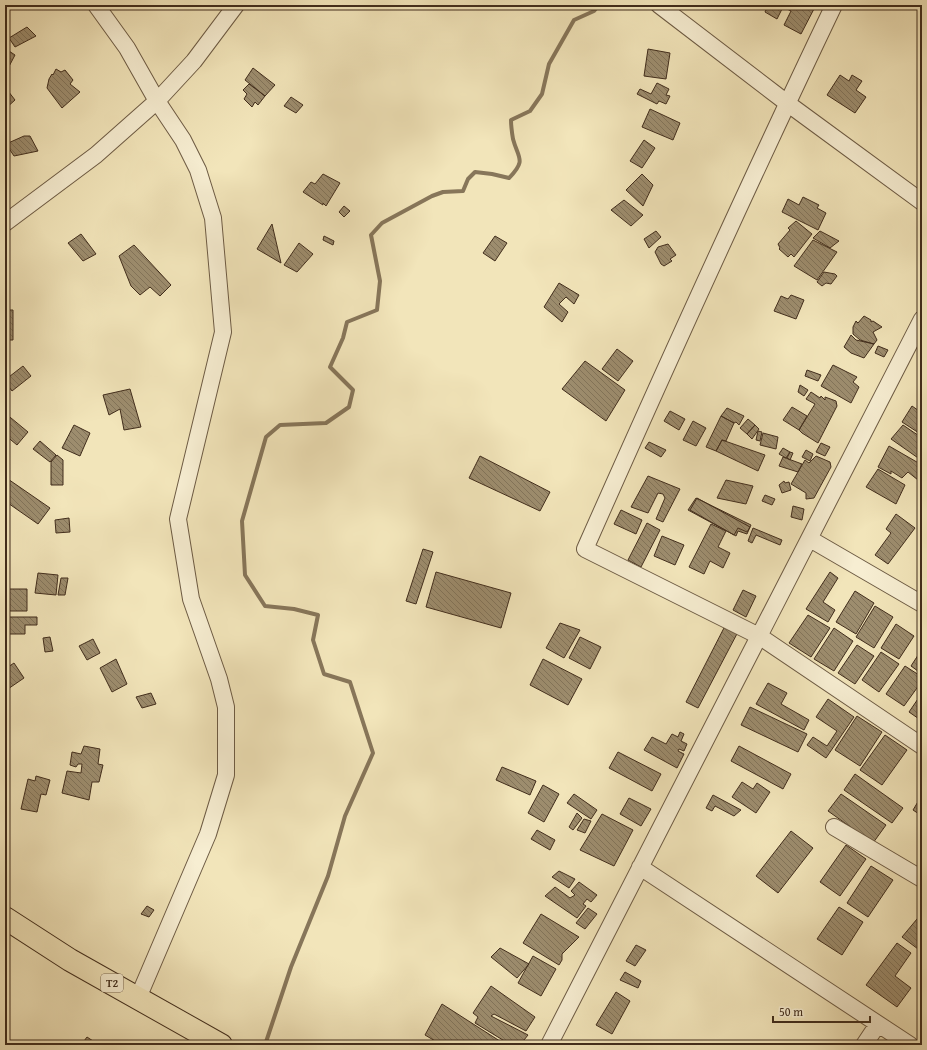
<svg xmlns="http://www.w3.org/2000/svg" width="927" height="1050" font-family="'Gentium Book Plus',serif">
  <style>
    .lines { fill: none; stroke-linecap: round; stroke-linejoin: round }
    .stream { stroke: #87765a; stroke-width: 4 }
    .building { fill: url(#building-back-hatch); stroke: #412d1c }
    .minor-casing { stroke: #6d5b44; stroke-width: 18 }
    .highway-casing { stroke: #412d1c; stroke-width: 24 }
    .minor { stroke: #f7eed2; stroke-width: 16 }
    .highway { stroke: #f2e5ba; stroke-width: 22 }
    .labels { text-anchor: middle; stroke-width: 3.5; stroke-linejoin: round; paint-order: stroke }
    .shield { fill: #f7eed2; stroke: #786753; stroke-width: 1 }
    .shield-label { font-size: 11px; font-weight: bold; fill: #412d1c }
  </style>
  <defs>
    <pattern id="building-back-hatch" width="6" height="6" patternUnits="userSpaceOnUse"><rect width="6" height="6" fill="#9d8d6e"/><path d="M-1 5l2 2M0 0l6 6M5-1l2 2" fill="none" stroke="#82745a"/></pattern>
  </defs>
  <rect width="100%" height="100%" fill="#f2e5ba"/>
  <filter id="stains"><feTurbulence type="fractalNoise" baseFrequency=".005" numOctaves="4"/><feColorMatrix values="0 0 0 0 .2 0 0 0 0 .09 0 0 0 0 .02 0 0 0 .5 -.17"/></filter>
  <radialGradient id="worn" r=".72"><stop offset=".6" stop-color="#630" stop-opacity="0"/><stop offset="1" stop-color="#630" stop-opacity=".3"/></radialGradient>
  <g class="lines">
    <!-- stream -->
    <path class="stream" d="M265 1045 291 967 328 876 345 816 373 753 350 682 324 674 313 640 318 615 294 609 265 606 245 575 242 521 266 437 280 425 326 423 349 407 353 390 330 367 343 338 347 322 377 310 380 281 371 235 382 223 432 196 443 192 463 191 468 179 475 172 492 174 509 178C527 160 518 158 513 139 512 133 511 126 511 120L530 111 542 94 549 64 574 20 594 11 599 5"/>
  </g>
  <!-- building -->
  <path class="building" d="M272 5H281L278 9Z
    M768 5H816L801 34 784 25 791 11 783 7 777 19 765 12Z
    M27 27 36 36 15 47 9 38Z
    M6 49 15 55 5 74V50Z
    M648 49 670 53 666 79 644 76Z
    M253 68 275 85 265 96 245 80Z
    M56 69 61 72 65 70 73 80 70 84 80 92 62 108 47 88 49 79 52 74 53 75Z
    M840 75 849 81 852 75 862 81 856 90 866 97 855 113 827 95Z
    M657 83 669 89 666 95 670 96 666 104 659 101 657 104 637 94 640 89 651 94Z
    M249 84 265 96 258 105 255 102 252 107 244 99 247 94 243 90Z
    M5 87 15 100 5 109Z
    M291 97 303 105 296 113 284 106Z
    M650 109 680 123 673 140 642 127Z
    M24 136H30L38 151 14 156 6 144Z
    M644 140 655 148 642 168 630 161Z
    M323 174 340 183 326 206 323 203V205L303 192 311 182 315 184Z
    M642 174 653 185 643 206 626 190Z
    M803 197 819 205 817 208 826 213 818 230 782 212 788 199 799 205Z
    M624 200 643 215 631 226 611 210Z
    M344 206 350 211 344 217 339 212Z
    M796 221 812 234 794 257 791 254 788 257 779 249 780 248 778 244 790 230 788 228Z
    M272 224 281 263 257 249Z
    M656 231 661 237 649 248 644 239Z
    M820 231 839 241 830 248 813 238Z
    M81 234 96 254 83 261 68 243Z
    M324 236 334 241 333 245 323 240Z
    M495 236 507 243 495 261 483 253Z
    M813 240 837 252 817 280 794 266Z
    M299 243 313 254 297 272 284 265Z
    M668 244 676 255 670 259 672 261 664 266 661 264 655 252 658 247Z
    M134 245 171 285 160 296 150 287 140 295 131 286 119 256Z
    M824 272 835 274 837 276 831 284 826 283 822 286 817 282Z
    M559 283 579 295 574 304 566 297 559 304 568 312 562 322 544 307Z
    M791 295 804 300 796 319 774 311 781 296 788 299Z
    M5 310H13V340H5Z
    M864 316 871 320V322L873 321 882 327 873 332 877 340 874 344 860 340 853 334V327L856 321 858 323Z
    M851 335 856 340 874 344 864 358 851 353 844 347Z
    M878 346 888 350 884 357 875 353Z
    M617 349 633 361 618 381 602 369Z
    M585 361 625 390 606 421 562 389Z
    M833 365 857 377 853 382 859 387 851 403 821 386Z
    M23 366 31 376 12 391 5 382V380Z
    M807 370 821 375 818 381 805 376Z
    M800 385 808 390 804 396 798 392Z
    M130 389 141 427 124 430 120 409 109 415 103 395Z
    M811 392 820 398 821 396 825 400V397L836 401 837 406 818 443 802 433 799 430 815 404 806 399Z
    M912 406 922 413V435L902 422Z
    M792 407 807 416 799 430 783 420Z
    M727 408 744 416 739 425 736 422 734 423 721 416Z
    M670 411 685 419 679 430 664 421Z
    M5 413 28 432 17 445 5 435Z
    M721 416 734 423 726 441 722 440 716 451 706 447Z
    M748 419 755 425 747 434 740 428Z
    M693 421 706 428 696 446 683 440Z
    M74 425 90 433 80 456 62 448Z
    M755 425 759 429 752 439 747 434Z
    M903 425 922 438V458L921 460 891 439Z
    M758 431 762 432 760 441 756 440Z
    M763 433 778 437 776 449 760 445Z
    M722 440 765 455 758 471 716 451Z
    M40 441 56 455 50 462 33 449Z
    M649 442 666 450 661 457 645 448Z
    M821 443 830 447 825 456 816 452Z
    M889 446 922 465V474L918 480 908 472 902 478 891 471V474L878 467Z
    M783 448 790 452 786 458 779 454Z
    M806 450 813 454 810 461 802 457Z
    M790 452 793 453 790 460 787 458Z
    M57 455 63 460V485H51V462Z
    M480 456 550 492 540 511 469 478Z
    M816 456 830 462 831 467 814 498 806 499V493L791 484 805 460 809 463Z
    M783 457 802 464 798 472 779 466Z
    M878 469 905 485 896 504 866 487Z
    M648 476 680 489 663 522 656 519 665 498 663 494 658 493 648 513 631 507Z
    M5 477 50 508 38 524 5 501Z
    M726 480 753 486 746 504 717 498Z
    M784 481 785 483 789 482 791 490 782 493 779 485Z
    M765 495 775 499 772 505 762 501Z
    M696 498 751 525 747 534 738 531 736 536 688 510Z
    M697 498 750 527 747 532 738 528 734 535 690 510Z
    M793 506 804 509 802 520 791 517Z
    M621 510 642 520 636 534 614 524Z
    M896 514 915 528 888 564 875 555 891 533 886 529Z
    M69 518 70 532 56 533 55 520Z
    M647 523 660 530 641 567 628 560Z
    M711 524 726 531 718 547 730 553 723 568 710 561 704 574 689 567Z
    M753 528 782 540 780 545 756 535 752 543 748 541Z
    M662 536 684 545 675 565 654 556Z
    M423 549 433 552 416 604 406 601Z
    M436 572 511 593 501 628 426 607Z
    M830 572 838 578 823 602 835 610 828 622 806 609Z
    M38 573 58 575 56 595 35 593Z
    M61 578H68L65 595H58Z
    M5 589H27V611H5Z
    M743 590 756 596 746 617 733 610Z
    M855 591 874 603 856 634 836 622Z
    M875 606 893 617 874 648 856 637Z
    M808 615 830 628 811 657 789 643Z
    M7 617H37V625H25V634H7Z
    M560 623 580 630 564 658 546 648Z
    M726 624 739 630 698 708 686 702Z
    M896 624 914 636 899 659 881 648Z
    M834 628 853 641 834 671 814 659Z
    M50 637 53 651 45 652 43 638Z
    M580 637 601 647 590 669 569 658Z
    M93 639 100 653 87 660 79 646Z
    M857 645 874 656 855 684 838 673Z
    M922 649V674L911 666Z
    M881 652 899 664 879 692 862 680Z
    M116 659 127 684 112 692 100 668Z
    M543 659 582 679 568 705 530 685Z
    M14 663 24 678 5 691V669Z
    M905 666 922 677V681L904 706 886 694Z
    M768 683 787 693 781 704 809 720 804 730 756 704Z
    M151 693 156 704 142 708 136 697Z
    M922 693V721L909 712Z
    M828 699 854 717 826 758 807 745 813 737 827 746 837 731 816 717Z
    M750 707 807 734 798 752 741 725Z
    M857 716 882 732 860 766 835 750Z
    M680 732 684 734 681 741 687 744 684 751 679 749 678 751 684 754 677 768 644 750 652 737 666 744 672 734 678 737Z
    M885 735 907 750 882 785 860 770Z
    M84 746 100 749 98 764 103 765 99 782H92L89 800 62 793 67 771 81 773 82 764H78L76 767 70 765 72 752 81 754Z
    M739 746 791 774 783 789 731 761Z
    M618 752 661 774 652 791 609 768Z
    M502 767 536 781 530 795 496 780Z
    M855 774 903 808 892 823 844 790Z
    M36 776 50 780 46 795 41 794 37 812 21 809 28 779 35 781Z
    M742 782 753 789 757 783 770 792 756 813 732 797Z
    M543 785 559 794 544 822 528 813Z
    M574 794 597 810 591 819 567 803Z
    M841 794 886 825 873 843 828 811Z
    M713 795 741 810 734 816 715 806 712 811 706 808Z
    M922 795V816L913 810Z
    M629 798 651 809 641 826 620 814Z
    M577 813 582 818 573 830 569 827Z
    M602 814 633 830 614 866 580 850Z
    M584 819 591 821 585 833 577 830Z
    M537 830 555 840 550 850 531 839Z
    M791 831 813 848 778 893 756 876Z
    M846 845 866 859 840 896 820 882Z
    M871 866 893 880 868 917 847 903Z
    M559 871 575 879 569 888 552 877Z
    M579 882 597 895 591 902 587 899 583 904 586 906 577 918 545 896 555 887 570 898 575 895 571 891Z
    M147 906 154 910 149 917 141 914Z
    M839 907 863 922 842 955 817 939Z
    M588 908 597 914 585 929 576 923Z
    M922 913V952L902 937Z
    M541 914 579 937 562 954V960L559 965 523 943Z
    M897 943 911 953 895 976 911 988 897 1007 866 985Z
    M636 945 646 950 635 966 626 961Z
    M500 948 529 964 517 978 491 957Z
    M533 956 556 969 541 996 518 983Z
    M625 972 641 981 638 988 620 980Z
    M491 986 535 1017 526 1031 494 1014 491 1016 528 1035 520 1045H511L475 1023 478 1017 473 1013Z
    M616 992 630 1001 612 1034 596 1025Z
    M442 1004 506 1045H442L425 1035Z
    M87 1037 99 1045H81Z
    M591 1041 597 1045H589Z"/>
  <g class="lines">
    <defs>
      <path id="minor" d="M96 5 127 48 157 101 194 61 236 5
        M659 5 787 103 922 202
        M834 5C748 185 666 366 585 549L759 636 922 746
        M5 223 96 155 157 101 183 140 198 170 213 218 223 332 178 519 191 599 219 679 226 707V775L208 834 138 998
        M810 539 922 604
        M834 827 922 879
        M640 867 910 1045
        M549 1045 922 319
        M864 1045 878 1024"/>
      <path id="highway" d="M5 918 70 960 221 1045"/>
    </defs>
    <!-- minor casing -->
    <use href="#minor" class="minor-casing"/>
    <!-- highway casing -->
    <use href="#highway" class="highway-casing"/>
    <!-- minor -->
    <use href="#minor" class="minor"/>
    <!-- highway -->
    <use href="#highway" class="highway"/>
  </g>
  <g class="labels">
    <!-- shield labels -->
    <rect class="shield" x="101" y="974" width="22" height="18" rx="3"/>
    <g class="shield-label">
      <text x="112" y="987">T2</text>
    </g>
  </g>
  <!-- margin -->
  <rect width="927" height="1050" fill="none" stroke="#f2e5ba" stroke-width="20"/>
  <rect x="6" y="6" width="915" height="1038" fill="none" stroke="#412d1c" stroke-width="2"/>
  <rect x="10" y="10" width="907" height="1030" fill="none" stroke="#412d1c"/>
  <!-- scale -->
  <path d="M773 1016v6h97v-6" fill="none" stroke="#412d1c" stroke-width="2"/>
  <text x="779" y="1016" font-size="12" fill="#412d1c" stroke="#f7eed2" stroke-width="3" paint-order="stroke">50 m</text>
  <rect width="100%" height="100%" filter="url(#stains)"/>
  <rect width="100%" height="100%" fill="url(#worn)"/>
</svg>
